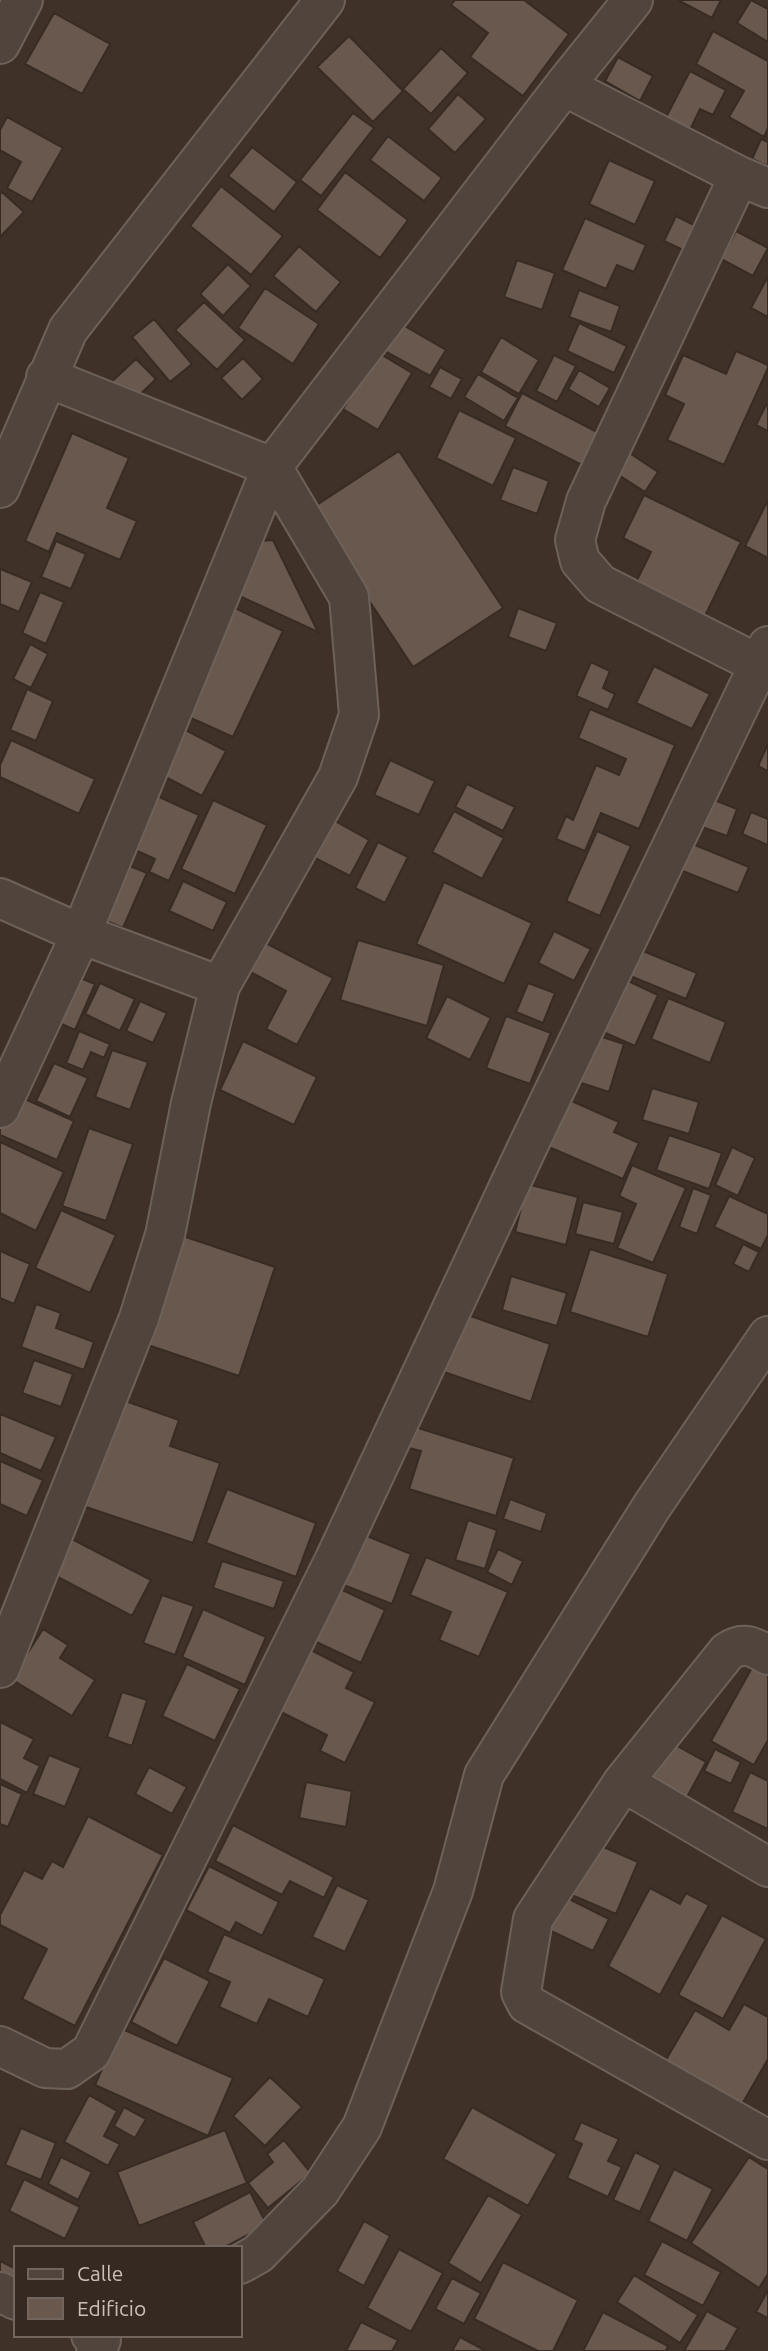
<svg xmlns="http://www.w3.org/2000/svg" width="768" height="2351" font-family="Ubuntu,sans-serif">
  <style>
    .building { fill: #68584e; stroke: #372b23; stroke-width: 2 }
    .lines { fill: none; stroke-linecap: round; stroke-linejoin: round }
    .minor-casing { stroke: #6d625a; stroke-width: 42 }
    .minor { stroke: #50443c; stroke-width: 38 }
  </style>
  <rect width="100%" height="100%" fill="#403128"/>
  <!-- building -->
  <path class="building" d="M455 0H524L569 34 523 96 470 57 488 33 451 5Z
    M678 0H721L712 18Z
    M751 0 768 9V42L737 23Z
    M54 13 110 44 82 94 25 64Z
    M713 31 768 61V128L764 137 729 117 744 91 696 64Z
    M349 36 403 91 373 122 317 67Z
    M441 48 468 73 431 114 403 89Z
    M618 57 653 76 640 101 605 81Z
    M690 71 726 90 713 115 700 109 688 134 664 121Z
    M458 94 486 119 455 153 428 129Z
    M353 113 374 128 321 196 300 180Z
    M7 117 63 148 32 202 7 188 21 162 0 150V130Z
    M388 136 442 178 424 201 370 160Z
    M761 139 768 142V166L752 159Z
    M252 147 297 182 274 212 228 176Z
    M609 160 655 181 635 225 589 204Z
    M345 172 408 220 380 258 317 210Z
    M221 186 283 236 251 275 190 226Z
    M2 192 24 212 0 237V194Z
    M676 216 694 225 683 250 664 241Z
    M585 218 646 245 634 272 617 265 606 289 562 270Z
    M736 231 768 248 753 276 721 259Z
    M299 246 341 282 316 312 273 276Z
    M517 260 555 273 542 310 504 297Z
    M228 264 251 286 223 316 200 294Z
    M768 276V317L751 308Z
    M265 288 319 324 293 364 238 328Z
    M579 290 620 306 611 332 569 317Z
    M204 302 245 340 217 370 175 330Z
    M154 319 192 364 170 382 132 337Z
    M396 321 446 350 430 376 381 349Z
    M579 323 627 346 614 373 567 351Z
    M501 337 539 360 519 394 481 372Z
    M736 351 768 365V368L724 465 667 440 684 404 665 395 683 355 726 374Z
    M377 352 412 373 378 430 343 409Z
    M554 355 576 366 557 402 536 391Z
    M243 358 263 379 242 400 221 378Z
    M136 359 156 379 127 407 107 386Z
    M440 367 462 379 451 399 429 387Z
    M579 370 610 388 599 407 568 389Z
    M478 374 518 398 504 421 464 397Z
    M522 393 599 433 582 465 505 426Z
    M766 405 768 406V431L756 425Z
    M459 410 516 438 493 486 436 458Z
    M72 433 129 458 107 508 137 521 120 560 57 533 49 552 25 541Z
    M625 450 658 472 645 492 611 470Z
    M399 451 503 608 413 667 309 510Z
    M513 467 549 481 537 514 500 500Z
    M644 495 741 542 703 620 634 586 651 552 623 538Z
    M768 500V558L745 546Z
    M273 540 318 632 235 594 260 541Z
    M56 541 86 554 71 589 41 577Z
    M0 569 32 582 19 612 0 604Z
    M40 592 64 602 46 644 22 633Z
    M233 607 283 631 233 737 182 714Z
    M518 608 557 623 546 651 508 637Z
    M30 644 48 654 31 688 13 679Z
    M591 662 610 671 603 688 615 694 608 710 576 696Z
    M654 666 710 694 692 729 636 703Z
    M27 689 53 701 36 741 10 730Z
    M590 709 675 745 639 829 601 813 585 851 556 839 566 816 573 820 596 765 619 775 626 759 578 738Z
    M174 724 226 751 202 796 150 769Z
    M11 740 95 779 79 814 0 777V765Z
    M768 744V771L758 766Z
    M390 760 435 781 419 815 374 795Z
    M467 784 515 807 503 831 455 807Z
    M146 791 199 815 169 881 149 872 155 859 122 844Z
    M712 799 737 809 727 836 702 827Z
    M213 800 267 825 235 894 181 869Z
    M454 811 504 838 482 879 432 852Z
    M751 812 768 819V845L742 834Z
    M335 821 369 840 350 876 315 858Z
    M597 831 631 846 600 916 566 901Z
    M378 842 408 857 385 903 355 888Z
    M690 843 749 867 738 893 680 870Z
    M113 859 147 873 123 928 90 914Z
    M183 881 227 902 213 931 169 911Z
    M444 882 532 923 504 984 416 944Z
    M554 931 591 949 574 981 538 963Z
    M258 939 333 978 297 1045 266 1029 286 991 243 968Z
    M358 940 444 965 427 1026 340 1000Z
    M638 949 697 973 686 999 628 975Z
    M66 972 95 984 75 1030 46 1017Z
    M624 979 658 995 635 1046 601 1031Z
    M100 983 135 999 120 1031 85 1014Z
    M528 983 555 993 543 1023 516 1012Z
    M447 996 491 1018 470 1060 426 1038Z
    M668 998 726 1022 710 1063 651 1039Z
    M140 1001 167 1013 153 1043 126 1031Z
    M506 1016 551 1033 530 1084 486 1068Z
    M79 1031 110 1044 104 1058 91 1052 83 1070 66 1063Z
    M593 1034 624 1044 609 1092 578 1082Z
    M243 1041 317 1077 294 1125 220 1090Z
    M112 1050 148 1062 130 1110 95 1097Z
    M54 1063 88 1078 70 1117 36 1101Z
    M652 1088 699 1102 689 1134 642 1120Z
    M9 1092 74 1121 57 1160 0 1135V1112Z
    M565 1098 619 1122 614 1132 639 1143 623 1179 544 1145Z
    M89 1128 133 1144 106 1221 62 1206Z
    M669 1135 722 1153 709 1189 656 1170Z
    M0 1142 64 1172 36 1231 0 1213Z
    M732 1147 755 1158 738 1196 715 1185Z
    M632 1165 686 1188 653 1263 617 1248 636 1204 619 1196Z
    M527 1184 578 1197 566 1245 515 1232Z
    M693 1188 711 1195 697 1234 679 1227Z
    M729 1196 768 1214V1235L761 1249 714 1227Z
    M583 1202 623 1212 614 1244 575 1234Z
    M61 1210 116 1235 90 1293 35 1268Z
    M180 1235 275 1267 239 1376 145 1344Z
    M743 1244 759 1252 749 1272 733 1264Z
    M590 1249 668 1274 648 1337 570 1312Z
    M0 1251 30 1264 14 1304 0 1298Z
    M511 1276 567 1293 557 1326 502 1310Z
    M36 1304 61 1313 56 1328 94 1342 84 1370 21 1347Z
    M465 1314 550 1344 531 1402 444 1372Z
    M34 1360 73 1374 61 1407 22 1393Z
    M120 1399 179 1420 170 1446 220 1463 193 1543 83 1506Z
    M0 1414 56 1437 41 1471 0 1453Z
    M415 1427 514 1458 496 1516 409 1489 421 1451 409 1448Z
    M0 1461 43 1480 27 1516 0 1504Z
    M227 1489 316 1523 296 1577 206 1543Z
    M510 1499 547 1513 541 1532 503 1519Z
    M468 1520 497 1530 485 1569 455 1560Z
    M362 1534 411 1554 392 1604 341 1584Z
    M70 1538 151 1580 132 1616 52 1574Z
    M498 1549 523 1561 512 1585 487 1572Z
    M426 1557 508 1592 479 1657 439 1640 451 1612 410 1595Z
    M222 1561 284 1581 274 1609 213 1588Z
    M336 1587 385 1610 361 1663 312 1640Z
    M162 1595 194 1606 175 1655 143 1643Z
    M203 1609 266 1637 245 1685 182 1657Z
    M43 1629 68 1645 60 1658 95 1680 72 1716 11 1679Z
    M305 1647 354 1672 346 1688 375 1702 345 1763 320 1751 327 1735 275 1709Z
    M187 1664 240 1689 215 1741 162 1716Z
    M754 1664 768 1672V1740L754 1765 711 1741Z
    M122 1692 147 1700 132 1746 107 1737Z
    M0 1722 34 1739 24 1758 40 1766 27 1793 0 1779Z
    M661 1737 706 1762 680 1810 635 1785Z
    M715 1749 741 1762 731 1784 704 1771Z
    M49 1755 81 1768 65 1807 33 1794Z
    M149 1767 187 1787 172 1814 135 1794Z
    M750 1772 768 1781V1829L732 1812Z
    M306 1782 352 1791 346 1827 299 1818Z
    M0 1784 22 1794 8 1827 0 1824Z
    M88 1816 163 1855 75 2026 22 1999 47 1949 0 1925V1915L24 1870 42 1879 52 1861 63 1867Z
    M233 1825 334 1877 324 1898 290 1881 282 1895 215 1861Z
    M590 1841 638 1862 616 1914 567 1893Z
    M209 1866 279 1902 262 1936 236 1922 230 1933 186 1910Z
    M337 1885 369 1900 345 1952 312 1937Z
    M650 1888 680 1904 686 1893 709 1905 660 1995 608 1966Z
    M565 1897 609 1919 593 1951 549 1930Z
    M722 1915 766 1939 723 2019 678 1995Z
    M224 1934 325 1979 308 2017 269 1999 257 2024 219 2007 230 1982 207 1972Z
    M164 1958 210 1981 177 2046 131 2022Z
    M744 2004 768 2017V2059L737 2113 660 2070 695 2010 729 2030Z
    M120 2028 233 2078 208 2136 95 2085Z
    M270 2077 302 2107 265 2146 233 2116Z
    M89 2095 117 2111 104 2136 120 2144 108 2166 64 2142Z
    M124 2107 146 2119 135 2138 114 2126Z
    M472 2107 557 2154 528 2206 443 2159Z
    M581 2122 619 2139 608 2161 622 2167 608 2197 567 2178 582 2144 573 2140Z
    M21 2128 56 2143 41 2180 5 2165Z
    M225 2130 247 2183 139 2226 117 2172Z
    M284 2140 311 2173 268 2208 248 2183 273 2162 267 2154Z
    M635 2152 661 2165 640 2212 613 2200Z
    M61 2157 92 2172 78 2200 48 2184Z
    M749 2157 768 2169V2274L759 2288 691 2243Z
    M674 2169 713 2189 687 2241 648 2221Z
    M24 2179 80 2207 65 2239 9 2211Z
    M250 2192 267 2225 223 2248H206L193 2222Z
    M488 2195 522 2215 481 2283 448 2263Z
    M364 2221 390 2236 364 2286 337 2271Z
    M662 2241 721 2272 703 2306 644 2275Z
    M399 2249 443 2273 411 2332 367 2308Z
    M0 2261 16 2269V2294L0 2287Z
    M503 2262 578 2300 553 2351H538L474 2319Z
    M634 2275 698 2315 680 2343 617 2302Z
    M452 2278 481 2293 464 2324 435 2309Z
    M768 2290V2318L756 2312Z
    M707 2311 738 2328 725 2351H684Z
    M603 2312 668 2346 666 2351H583Z
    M361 2322 398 2340 392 2351H346Z
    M460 2337 486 2351H452Z"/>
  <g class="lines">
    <defs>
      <path id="minor" d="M0 44 23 0
        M564 86 739 176 768 188
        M739 176 586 501 575 540 580 561 600 584 768 669
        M0 488 68 330 325 0
        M0 898 81 934 220 986
        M0 1108 81 934 272 467 564 86 633 0
        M768 1655C752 1646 743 1641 727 1652L623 1782 533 1919 521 1992 527 2004 768 2140
        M0 1668 139 1318 165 1235 191 1103 220 986 338 777 359 715 349 597 272 467 46 377
        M623 1782 768 1867
        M0 2046 45 2068 67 2069 91 2052 335 1559 526 1150 768 646
        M240 2264 258 2254 320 2191 362 2127 453 1891 484 1775 652 1506 768 1336
        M0 2292 16 2300
        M91 2335 101 2340 96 2351"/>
    </defs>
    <!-- minor casing -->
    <use href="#minor" class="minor-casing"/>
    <!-- minor -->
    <use href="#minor" class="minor"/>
  </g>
  <!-- legend -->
  <rect x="14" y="2246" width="228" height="91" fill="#352921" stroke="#71655e" stroke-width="2"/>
  <rect x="28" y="2269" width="35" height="10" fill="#50443c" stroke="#71655e" stroke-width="2"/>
  <text x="77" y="2281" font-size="21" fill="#cac0b9">Calle</text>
  <rect x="28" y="2298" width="35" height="21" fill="#68584e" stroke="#71655e" stroke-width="2"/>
  <text x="77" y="2316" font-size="21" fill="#cac0b9">Edificio</text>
</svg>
